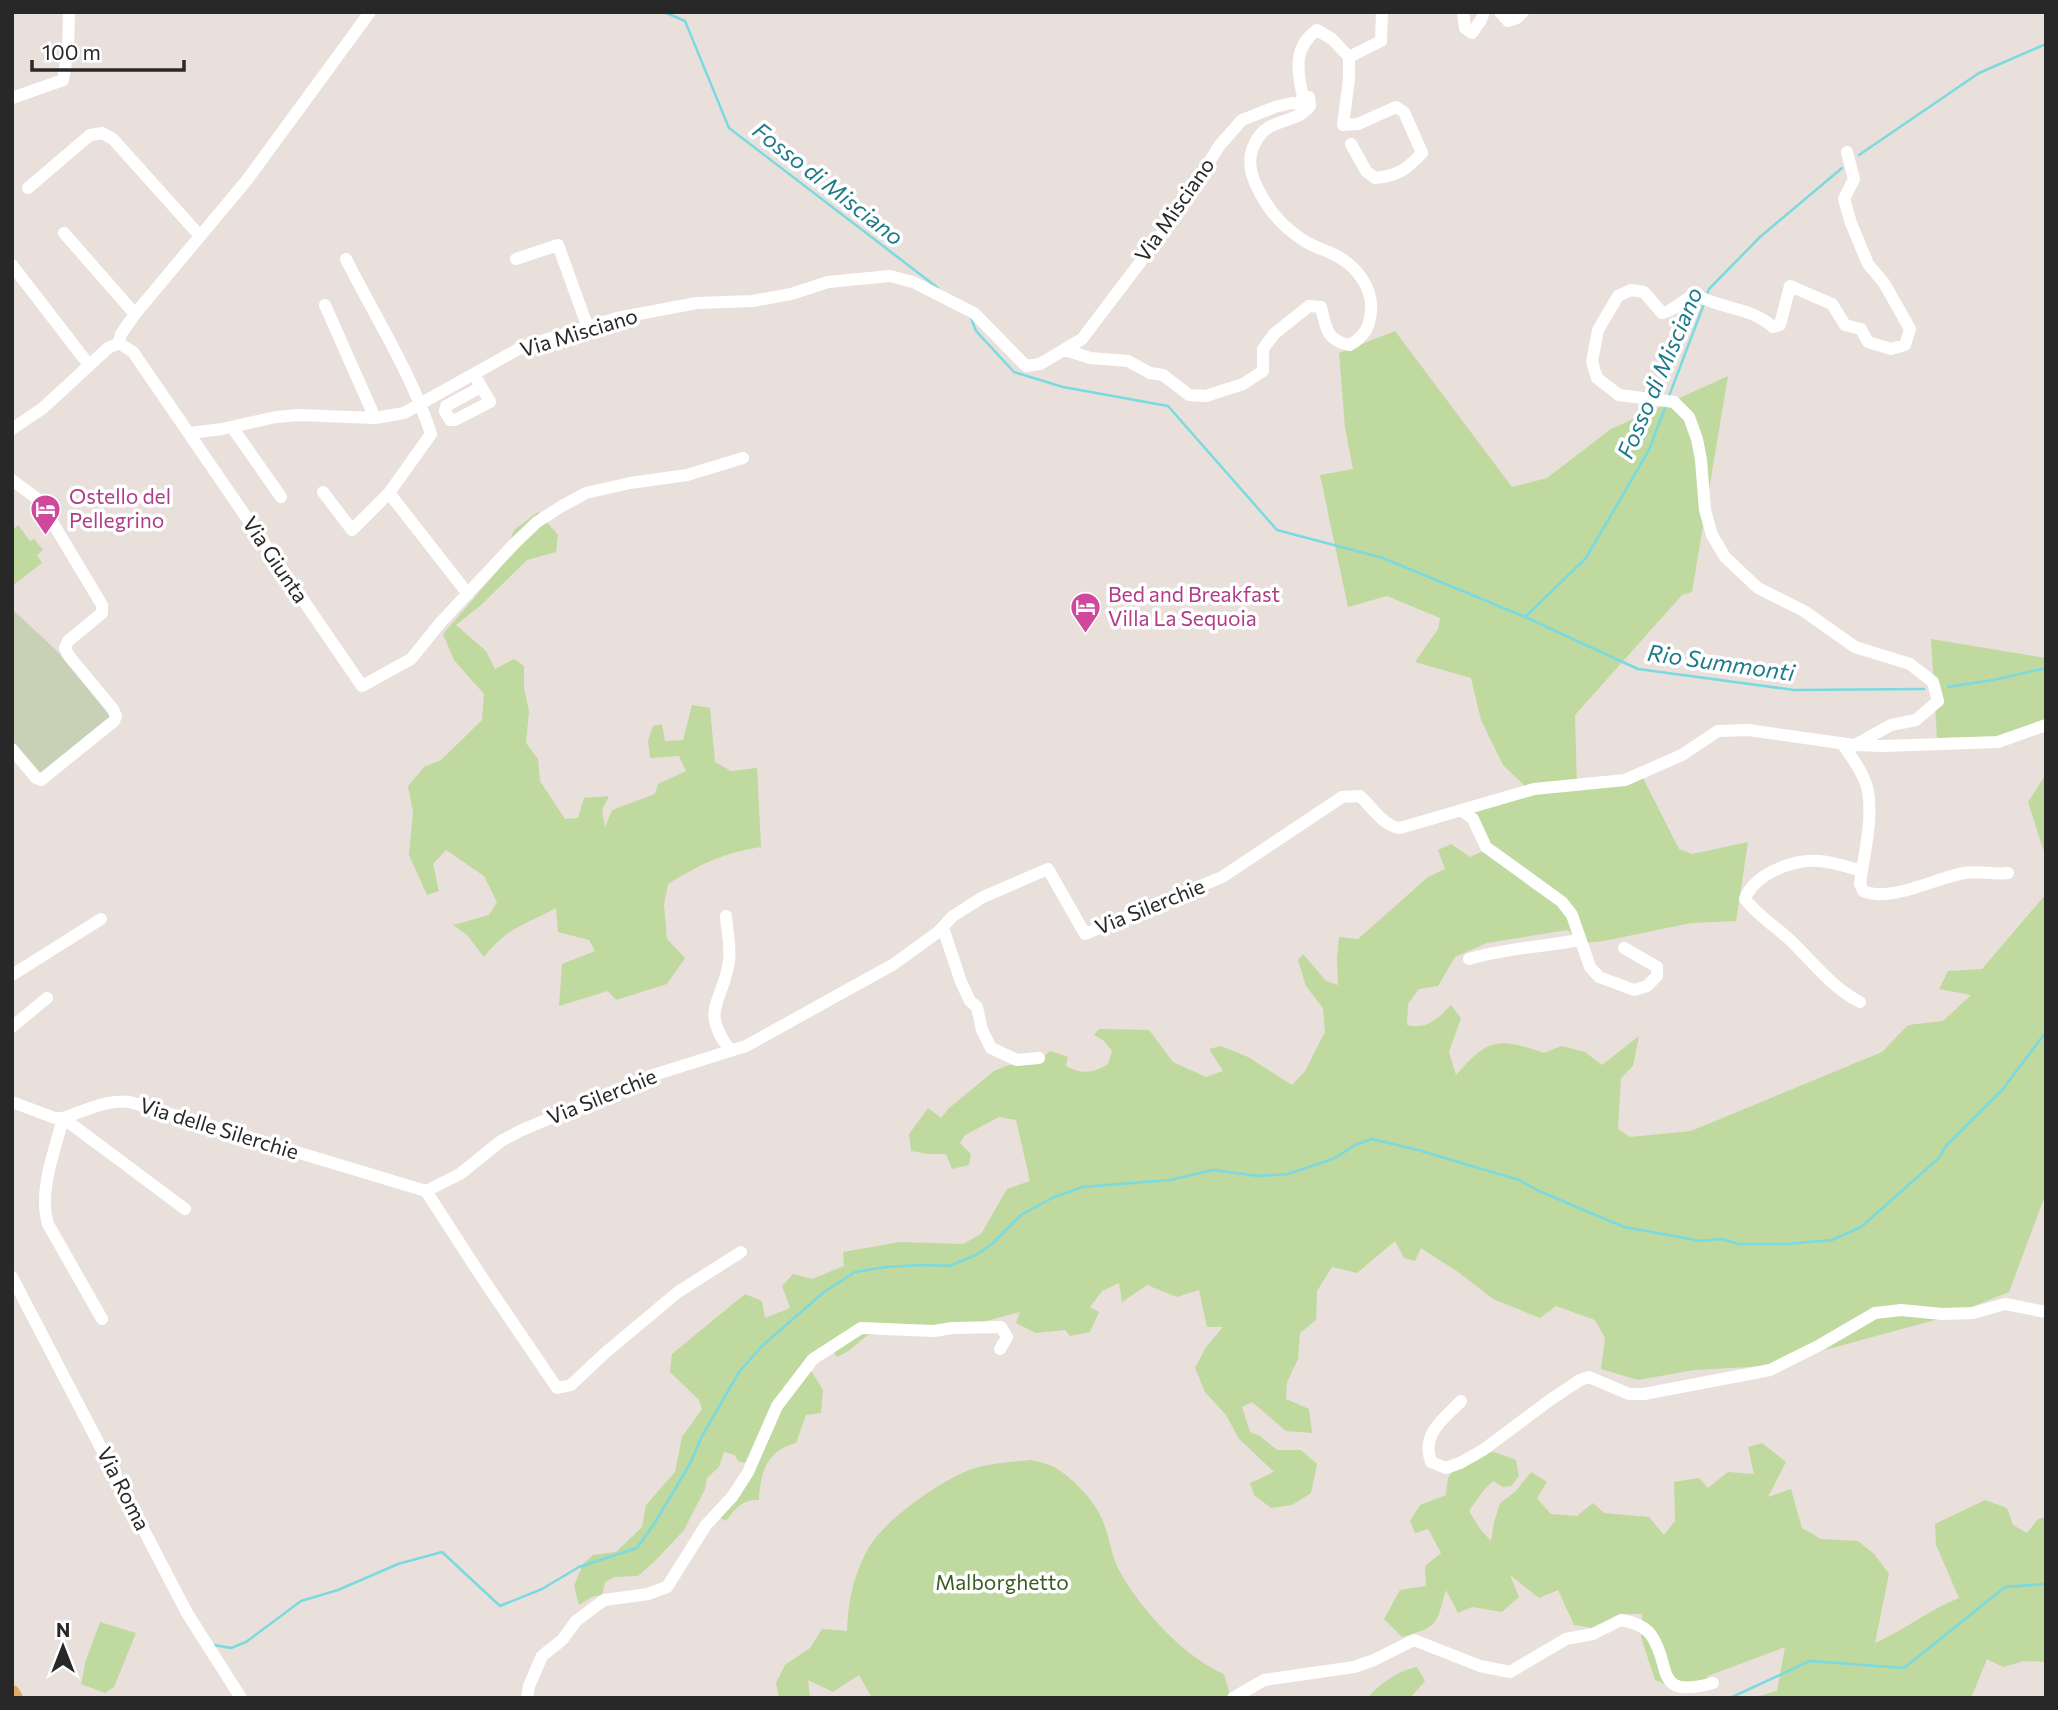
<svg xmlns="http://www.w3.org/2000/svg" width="2058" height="1710" font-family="Commissioner,sans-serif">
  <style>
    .green { fill: #bfd99e }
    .cemetery { fill: #c8d1b5 }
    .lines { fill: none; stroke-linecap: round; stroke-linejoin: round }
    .stream { stroke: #7adadf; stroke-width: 2.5 }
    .minor { stroke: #fff; stroke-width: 12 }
    .major { stroke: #dfab6a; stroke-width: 16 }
    .labels { text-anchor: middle; stroke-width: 7; stroke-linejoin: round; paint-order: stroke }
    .street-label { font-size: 21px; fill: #282828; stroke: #fff }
    .hotel-label { font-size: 21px; fill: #b23c85; stroke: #fff; text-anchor: start }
    .park-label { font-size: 21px; fill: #3a5c22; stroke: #fff }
    .water-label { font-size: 23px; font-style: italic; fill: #1d7a88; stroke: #fff }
  </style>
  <rect width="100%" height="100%" fill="#e9e0dc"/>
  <!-- green -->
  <path class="green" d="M1395 331 1512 487 1547 478 1611 429 1728 376 1692 592 1682 595 1575 715 1577 786 1642 776 1679 849 1692 854 1748 842 1736 921 1691 923 1604 941 1584 943 1567 930 1487 943 1455 957 1438 986 1419 989 1408 1004 1407 1025C1427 1030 1437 1019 1451 1005L1461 1018 1449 1052 1456 1075C1488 1038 1499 1037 1544 1053L1561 1046 1585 1052 1602 1065 1639 1036 1633 1066 1621 1078 1618 1129 1630 1137 1691 1131 1882 1052 1908 1025 1943 1021 1971 995 1939 989 1948 971 1982 969 2046 894V1193L2009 1292 1946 1317 1766 1366 1694 1370 1638 1380 1601 1369 1605 1338 1595 1320 1556 1306 1540 1318 1493 1299 1458 1272 1421 1248 1415 1261 1404 1258 1395 1241 1357 1273 1332 1267 1317 1291 1316 1320 1300 1333 1298 1359 1287 1382 1286 1399 1309 1409 1312 1433 1286 1431 1252 1402 1242 1407 1250 1432 1260 1436 1277 1450H1301L1317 1464 1311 1493 1292 1505 1271 1508 1254 1495 1250 1483 1274 1472 1239 1439 1226 1415 1205 1392 1195 1368 1206 1347 1223 1327H1207L1199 1290 1177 1297 1147 1285 1122 1302 1119 1283 1102 1291 1090 1307 1099 1312 1090 1332 1070 1336 1065 1330 1036 1333 1016 1323 1020 1312 982 1322 896 1334 868 1335 847 1352 837 1357 828 1344 807 1364 823 1390 821 1413 806 1415 796 1443C767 1450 760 1473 759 1500 741 1500 736 1508 726 1521L714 1515 746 1463 738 1461 735 1455 724 1452 719 1467 707 1478 705 1489 684 1530 656 1560 638 1576 615 1577 605 1582 602 1595 592 1597 579 1605 574 1586 583 1564 593 1555 616 1552 642 1527 646 1505 675 1472 682 1437 702 1409 699 1400 670 1372 672 1354 745 1294 762 1301 765 1318 790 1308 782 1286 793 1274 812 1279 844 1266 843 1252 900 1242 963 1244 981 1234 1007 1189 1030 1181 1016 1120 999 1117 965 1135 960 1143 971 1154 969 1165 952 1169 946 1154H928L911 1151 909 1134 928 1108 941 1118 949 1108 994 1071 1009 1065 1037 1063 1050 1051 1068 1057 1066 1066C1081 1075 1094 1073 1108 1064L1112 1051 1103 1040 1094 1035 1099 1029 1149 1030 1173 1062 1206 1077 1223 1071 1209 1049 1221 1046 1248 1057 1292 1085 1305 1071 1325 1032 1323 1008 1306 986 1298 960 1303 954 1326 981 1338 985 1337 959 1339 937 1358 939 1428 877 1445 869 1438 850 1451 844 1470 857 1490 848 1474 812 1529 790 1503 765 1481 720 1471 678 1415 662 1438 629 1440 618 1387 596 1348 607 1320 475 1353 469 1345 428 1339 353Z
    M538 512 558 535 556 552 527 560 481 605 456 625 486 651 495 669 514 659 524 666V688L529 711 526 743 538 759 540 781 565 819 578 818 584 798 609 796 602 810 605 827 612 810 655 794 658 784 686 771 679 756 650 758 648 741 653 726 662 724 665 741 683 740 692 705 710 708 715 762 731 771 757 768 761 847C723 853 701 864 668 884L664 905 667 939 685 958 667 984 616 1000 608 991 559 1006 562 964 595 951 589 940 558 932 556 908C525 925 507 927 484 957L467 935 453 925 489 915 497 902 484 876 446 850 433 864 439 891 427 895 409 855 413 812 408 786 424 767 441 760 482 720 484 694 454 660 443 634 499 569 514 530Z
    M18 525 30 541 34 539 43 550 37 555 42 563 12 586V530Z
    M1931 639 2046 658V724L1998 737 1937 738Z
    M2046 774V858L2028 802Z
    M1762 1443 1786 1462 1768 1497 1791 1489 1802 1528 1821 1539 1858 1541 1874 1554 1889 1574 1875 1643C1904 1630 1929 1610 1959 1598L1936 1545 1935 1524 1985 1500 2007 1508 2013 1525 2027 1533 2038 1519 2046 1517V1662L2024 1661 2003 1667 1987 1659 1971 1698H1751L1777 1691 1785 1647 1708 1676 1700 1689H1677L1655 1680 1641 1637 1642 1614H1626L1592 1628 1574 1625 1558 1590 1539 1598 1510 1575 1519 1597 1502 1612 1472 1607 1458 1613 1446 1590C1436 1624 1439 1627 1402 1637L1384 1619 1400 1590 1426 1586 1425 1566 1441 1553 1428 1529 1415 1533 1410 1521 1420 1505 1446 1495 1448 1478 1462 1457 1494 1452 1516 1460 1519 1476 1511 1486 1503 1487 1493 1481 1483 1491 1469 1511 1480 1529 1491 1541 1494 1522 1500 1503 1515 1492 1531 1472 1547 1482 1537 1498 1551 1514 1577 1516 1593 1503 1604 1513 1649 1517 1664 1535 1675 1521 1674 1482 1699 1478 1708 1488 1728 1472 1754 1474 1748 1447Z
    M1031 1460C1039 1462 1049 1464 1056 1468 1072 1478 1092 1498 1100 1515 1109 1532 1110 1553 1119 1570 1140 1609 1184 1657 1224 1674L1231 1698H872L859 1675 833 1692 808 1680 810 1698H779L776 1683 785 1665 810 1648 822 1629 847 1631C848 1601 854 1573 869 1547 886 1519 941 1480 972 1469 990 1463 1012 1462 1031 1460Z
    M100 1622 136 1633 114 1687 105 1693 81 1684 86 1660Z
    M1417 1667 1425 1681 1410 1698H1367C1381 1683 1397 1671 1417 1667Z"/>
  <!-- cemetery -->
  <path class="cemetery" d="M12 609 57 651 112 719 43 775 12 741Z"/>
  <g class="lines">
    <!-- stream -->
    <path class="stream" d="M664 12 685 21 729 128 938 288
      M1859 155 1979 73 2046 44
      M1707 294 1709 289 1760 237 1842 168
      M971 318 976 331 1014 372 1063 387 1168 406 1277 530 1383 558 1525 617 1586 558 1649 450 1666 405
      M1669 396 1704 304
      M1525 617 1638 669 1794 690 1924 689
      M1948 687 1993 680 2046 668
      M214 1645 231 1648 246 1642 301 1601 338 1590 398 1564 442 1552 500 1606 542 1589 579 1567 637 1548 654 1524 690 1464 702 1436 739 1372 762 1346 824 1292 855 1272 886 1267 922 1265 949 1266 976 1255 992 1244 1021 1215 1052 1198 1082 1187 1170 1180 1213 1170 1259 1176 1288 1174 1335 1158 1355 1145 1372 1139 1418 1150 1519 1180 1539 1191 1624 1227 1701 1241 1721 1239 1739 1244H1787L1832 1240 1861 1227 1939 1158 1945 1147 2002 1090 2046 1032
      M1730 1698 1810 1661 1904 1668 2005 1587 2046 1584"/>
    <!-- minor -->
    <path class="minor" d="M1463 12 1465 28 1472 33 1481 20 1484 12
      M1500 12 1508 21 1517 18 1523 12
      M1349 57V79L1343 125 1358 124 1396 107 1404 112 1422 153C1407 169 1398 176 1375 178L1366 171 1351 144
      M12 98 63 80 68 50 69 12
      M1847 152 1854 179 1844 199 1851 223 1868 264 1884 283 1910 329 1905 345 1891 349 1868 342 1861 329 1845 325 1832 304 1790 286 1780 325 1773 327C1751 307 1721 309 1696 295 1683 298 1675 311 1662 313L1644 292 1631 290 1618 296 1598 330 1592 362 1597 378 1619 395 1674 402 1689 417 1697 439 1701 460 1705 510 1712 535 1725 557 1758 588 1804 611 1855 647 1910 664 1933 682 1938 701 1916 720 1891 725 1855 745
      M28 188 90 135 102 133 113 139 200 236
      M64 233 135 314
      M516 259 558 245 588 328
      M12 265 89 365
      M325 305 375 418
      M119 343 133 352 362 686 411 659 441 622 514 544 537 522 562 506 586 493 630 483 687 475 743 458
      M1065 350 1090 358 1128 361 1150 373 1163 375 1189 395 1206 396 1243 384 1263 371V349L1274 334 1309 306 1321 307C1326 327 1326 341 1350 345 1363 337 1370 328 1371 311 1373 288 1357 267 1337 256 1326 250 1313 247 1303 240 1283 227 1268 210 1258 189 1250 174 1247 158 1255 143 1268 116 1294 126 1310 106L1309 97H1303
      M474 374 490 402 455 420H450L445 411 446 406 481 387
      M232 427 281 497
      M12 429 43 408 108 348 119 343 121 334 135 314 247 180 370 12
      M190 433 222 429 276 417 299 415 375 418 404 413 522 347 617 318 697 303 753 301 791 294 828 282 890 276 913 282 974 313 1026 366 1040 364 1082 339 1182 207 1219 146 1242 120 1275 107 1292 103 1299 104 1303 97C1297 71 1293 47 1317 30L1332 39 1349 57 1381 41 1382 12
      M12 480 39 500 102 605V613L68 641 65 648 69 656 113 709 116 716 114 721 41 780 36 778 12 749
      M323 492 352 530 389 493 431 434C411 372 375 317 346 259
      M389 493 468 594
      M1842 743C1852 758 1864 773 1868 791 1873 821 1864 854 1860 884L1863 891C1890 903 1935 878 1964 873 1979 870 1993 875 2008 873
      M1461 810 1473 819 1486 847 1562 902 1572 915 1590 967 1599 977 1634 990 1647 986 1657 976V967L1624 948
      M726 916C727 931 731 947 729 961 723 1003 699 1009 730 1050
      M943 928 961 982 970 1001 977 1007 982 1030 991 1048 1017 1060 1039 1058
      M1469 959C1505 948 1543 947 1579 940
      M12 975 101 919
      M1860 1002C1831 987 1813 962 1790 940 1775 926 1757 915 1745 899 1754 874 1793 859 1819 861 1834 862 1848 867 1862 871
      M12 1027 47 998
      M12 1102 55 1118H63C85 1111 107 1099 130 1102L426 1191
      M426 1191 460 1174 501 1141 522 1130 650 1076 746 1046 894 964 938 932 953 916 983 897 1048 869 1085 934 1222 877 1342 797 1360 796C1372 807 1383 826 1400 828L1534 789 1625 780 1682 755 1718 731 1748 730 1854 745 1884 746 1998 742 2046 725
      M426 1191 481 1276 557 1388 571 1385 605 1353 678 1292 741 1252
      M12 1277 187 1613 241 1698
      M102 1319 48 1224C38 1191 55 1151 63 1118L185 1209
      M1461 1401C1443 1420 1421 1433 1431 1462L1446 1468 1460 1463 1483 1450 1550 1400 1580 1380 1589 1377 1629 1394H1644L1770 1370 1820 1345 1875 1313 1901 1310 1942 1314 1973 1313 2005 1304 2046 1312
      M527 1698 529 1686 542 1656 562 1640 576 1621 604 1600 648 1594 667 1587 706 1525 732 1497 748 1472 777 1406 813 1359 861 1328 934 1331 952 1328 1001 1327 1007 1337 1000 1349
      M1233 1698 1264 1680 1354 1667 1374 1660 1414 1640 1480 1666 1510 1672 1566 1639 1593 1634 1621 1620C1632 1622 1644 1625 1651 1635 1673 1666 1652 1700 1713 1683"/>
    <!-- major -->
    <path class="major" d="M12 1693 15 1698"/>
  </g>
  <!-- icons -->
  <defs>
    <symbol id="hotel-pin" viewBox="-11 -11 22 30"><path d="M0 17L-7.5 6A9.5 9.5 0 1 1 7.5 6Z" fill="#d1479c" stroke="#fff"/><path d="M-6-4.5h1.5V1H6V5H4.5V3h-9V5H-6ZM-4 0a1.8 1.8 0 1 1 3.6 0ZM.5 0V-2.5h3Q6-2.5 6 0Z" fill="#fff"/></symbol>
  </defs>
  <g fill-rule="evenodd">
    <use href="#hotel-pin" x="28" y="492" width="35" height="47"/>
    <use href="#hotel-pin" x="1068" y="590" width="35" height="47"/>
  </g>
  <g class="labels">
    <!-- street labels -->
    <g class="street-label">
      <text transform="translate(1175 210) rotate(-55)" y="7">Via Misciano</text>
      <text transform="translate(579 333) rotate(-17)" y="7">Via Misciano</text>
      <text transform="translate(275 560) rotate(56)" y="7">Via Giunta</text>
      <text transform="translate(1150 907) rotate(-22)" y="7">Via Silerchie</text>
      <text transform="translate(602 1097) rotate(-22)" y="7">Via Silerchie</text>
      <text transform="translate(219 1129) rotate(17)" y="7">Via delle Silerchie</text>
      <text transform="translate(123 1489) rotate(63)" y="7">Via Roma</text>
    </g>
    <!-- hotel labels -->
    <g class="hotel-label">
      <text x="69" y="504">Ostello del<tspan x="69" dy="24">Pellegrino</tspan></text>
      <text x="1108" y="602">Bed and Breakfast<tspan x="1108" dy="24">Villa La Sequoia</tspan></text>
    </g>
    <!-- park labels -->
    <g class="park-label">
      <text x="1002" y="1590">Malborghetto</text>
    </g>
    <!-- water labels -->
    <g class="water-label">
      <text transform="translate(828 184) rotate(38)" y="8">Fosso di Misciano</text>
      <text transform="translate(1660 373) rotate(-67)" y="8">Fosso di Misciano</text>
      <text transform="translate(1721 663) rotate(8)" y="8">Rio Summonti</text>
    </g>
  </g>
  <!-- border -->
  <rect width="2058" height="1710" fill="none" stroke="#282828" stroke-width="28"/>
  <!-- north arrow -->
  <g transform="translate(63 1647)" stroke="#ffffff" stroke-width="5" paint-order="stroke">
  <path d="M0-5L12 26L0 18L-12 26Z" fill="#282828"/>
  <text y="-10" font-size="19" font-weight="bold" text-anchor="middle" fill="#282828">N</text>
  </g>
  <!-- scale -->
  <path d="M32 60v10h152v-10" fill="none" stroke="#282828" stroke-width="3.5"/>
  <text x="42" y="60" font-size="21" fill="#282828" stroke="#ffffff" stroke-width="5" paint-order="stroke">100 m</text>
</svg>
